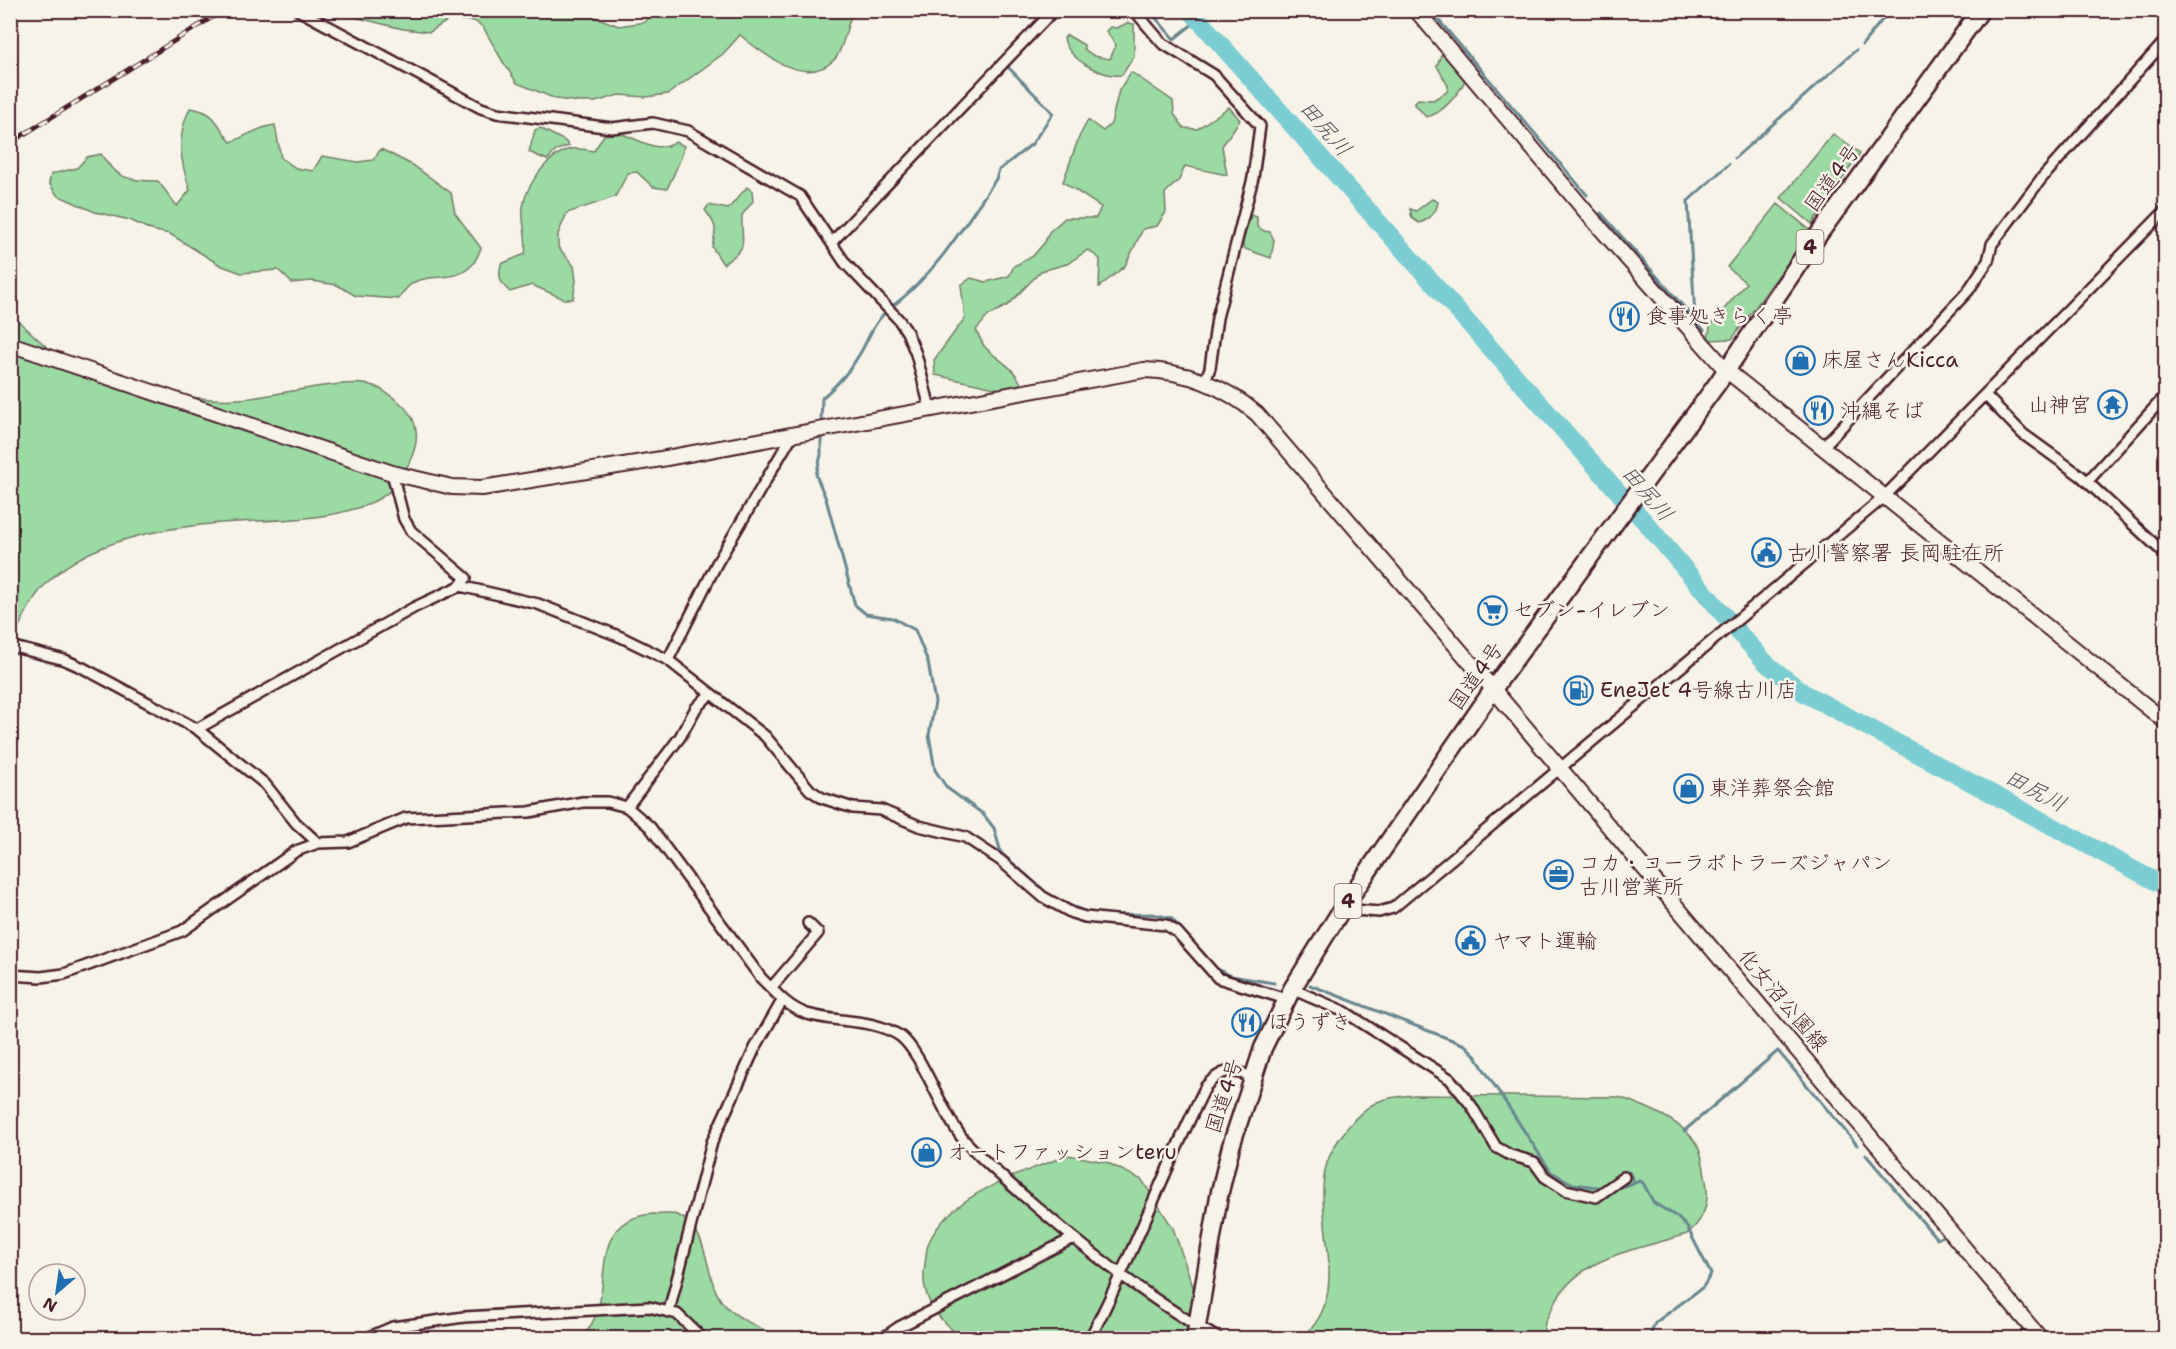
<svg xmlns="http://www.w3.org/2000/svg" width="2176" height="1349" font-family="'Shantell Sans','Klee One',sans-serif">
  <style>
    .green { fill: #9bdaa3; stroke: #727c67; stroke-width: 1.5 }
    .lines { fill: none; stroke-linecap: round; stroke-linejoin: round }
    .stream { stroke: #68878f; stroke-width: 3 }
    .river { stroke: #7ccdd2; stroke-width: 18 }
    .street-casing { stroke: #4a1f2b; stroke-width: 14 }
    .secondary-casing { stroke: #4a1f2b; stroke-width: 18 }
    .highway-casing { stroke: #4a1f2b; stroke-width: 21 }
    .street { stroke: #f7f3e8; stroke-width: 9 }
    .secondary { stroke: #f7f3e8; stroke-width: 14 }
    .highway { stroke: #f7f3e8; stroke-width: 16 }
    .rail-casing { stroke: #4a1f2b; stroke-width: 5 }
    .rail { stroke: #f7f3e8; stroke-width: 3; stroke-dasharray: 9; stroke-linecap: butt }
    .labels { text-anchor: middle; stroke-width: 5; stroke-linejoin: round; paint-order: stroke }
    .shield { fill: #f7f3e8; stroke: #7e5f64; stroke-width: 1.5 }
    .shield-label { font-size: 20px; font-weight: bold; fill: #4a1f2b }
    .street-label { font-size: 21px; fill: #4a1f2b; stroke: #f7f3e8 }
    .poi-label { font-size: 21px; fill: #4a1f2b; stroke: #f7f3e8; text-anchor: start }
    .water-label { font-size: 22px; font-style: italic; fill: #59535d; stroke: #f7f3e8 }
  </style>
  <rect width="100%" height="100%" fill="#f7f3e8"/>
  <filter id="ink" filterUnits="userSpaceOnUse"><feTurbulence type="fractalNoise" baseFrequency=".0167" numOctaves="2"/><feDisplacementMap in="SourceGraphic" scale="12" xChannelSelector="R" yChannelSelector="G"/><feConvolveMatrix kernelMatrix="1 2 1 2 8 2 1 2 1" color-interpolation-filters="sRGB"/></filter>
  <g filter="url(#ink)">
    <!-- green -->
    <path class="green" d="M330 11 576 10 619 26 645 22 654 11H853C847 24 843 50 835 59 806 89 763 54 740 35L723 54 668 94 646 97 619 95 595 102H579L556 99 517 83 503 62 483 27 474 21 450 19 430 32 403 29Z
      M1127 23 1134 24V56L1122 75C1103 78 1067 59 1064 38L1067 35 1084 45V49L1094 56 1110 59 1116 45 1106 31 1110 27 1117 28Z
      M1441 55 1446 56 1465 80C1460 93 1441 115 1426 117L1414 103 1418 99 1433 100 1447 92 1448 86 1437 66Z
      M1131 72 1173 101 1174 114 1184 128 1197 129 1229 107 1240 120 1222 146 1227 175 1185 166 1179 180 1165 193 1166 212 1157 226 1143 229 1125 266 1099 287 1100 259 1088 250 1067 264 1041 271 1008 305 988 316 976 330C979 335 981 342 985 347 997 360 1014 366 1021 384L999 389 935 375 934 360 965 318 961 285 971 278 986 282 1009 276 1014 266 1033 256 1045 242 1049 232 1065 218H1096L1101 207 1063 182 1079 137 1088 120 1103 131 1111 124 1119 90Z
      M190 108C218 112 215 124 231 142 247 136 258 127 275 125L281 158 296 168 313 171 322 156 358 162 373 160 381 149 414 166 451 193 455 213 481 248C479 253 476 261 472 265 450 289 417 263 399 299L356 296 337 285 312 281 292 283 278 270 241 273 220 265 170 234 151 230 130 220 95 212 57 195 49 183 51 174 77 168 87 157 101 154C116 179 130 181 158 181L177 206 190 190C180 161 176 137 190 108Z
      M540 128 565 141 569 146 557 150 547 160 529 152 535 130Z
      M618 133C640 138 654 155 676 142L684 146C682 160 673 175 667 189L653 187 637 172 628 173 615 197 567 213 558 234V247L574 266 576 281 573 299H564L532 285 510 292C500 283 498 278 501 264L525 254C528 236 521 223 523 207 526 185 548 154 571 149 578 148 587 150 594 151L604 135Z
      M1833 134 1860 153 1812 224 1781 198Z
      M747 187 752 191 753 201 742 215C740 243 752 245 723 264L712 247C717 228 717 226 705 210L709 205 728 209Z
      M1432 199 1438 202C1437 212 1429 220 1419 223L1412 218 1410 209 1416 211Z
      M1778 204 1811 231 1732 339 1708 340 1710 326 1746 283 1727 267Z
      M1251 215 1257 217V226L1264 231 1270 232 1274 240 1271 258 1245 249 1242 243Z
      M11 314C29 330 55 358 77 368 88 374 103 375 114 379 160 391 203 404 251 398 283 394 339 379 370 385 378 386 388 394 395 399 428 423 418 452 398 482 374 517 295 520 255 521 186 524 83 534 38 593 27 608 19 627 11 643Z
      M1415 1095 1619 1097C1645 1106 1687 1122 1699 1149 1703 1158 1704 1171 1706 1181 1710 1202 1704 1220 1687 1234 1635 1251 1577 1255 1552 1308 1546 1319 1542 1326 1545 1338H1301C1356 1296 1310 1218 1327 1163 1331 1150 1340 1137 1348 1127 1369 1101 1383 1097 1415 1095Z
      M1068 1155 1106 1162 1142 1180 1173 1228 1207 1328 1220 1338H962C938 1320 919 1297 925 1265 926 1258 926 1248 929 1242 952 1192 1021 1174 1068 1155Z
      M654 1214C661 1215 671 1213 677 1215 712 1229 703 1279 723 1303 736 1319 763 1329 782 1338H582C588 1330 595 1320 598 1310 609 1269 594 1218 654 1214Z"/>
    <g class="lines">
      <!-- stream -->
      <path class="stream" d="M1149 10 1174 39 1198 20
        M1430 10 1587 195
        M1862 45 1890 10
        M1735 158 1856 50
        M1601 213 1704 330
        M894 305C936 273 966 223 996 179L999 170 1032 144 1053 113 1007 66 1052 19
        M1695 316 1688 201 1729 164
        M821 422 822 398C837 385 849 373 859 355 868 341 871 327 883 315
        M821 436V455L816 475 826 499 855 605 866 614 893 618 915 630 928 662 935 702 929 735 935 770 947 788 983 814 994 828 1001 853 1050 896
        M1064 903 1091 914
        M1113 915 1152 914 1171 918 1214 967 1231 976 1274 983
        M1310 985 1465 1045 1474 1054 1551 1172 1573 1184 1604 1188
        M1684 1131 1778 1051 1857 1145
        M1866 1155 1937 1239 1945 1235
        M1629 1172 1635 1183
        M1614 1189 1640 1181 1643 1183 1654 1203 1677 1217 1687 1227 1711 1274 1703 1287 1655 1323 1649 1338
        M1960 1254 2030 1338"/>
      <!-- river -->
      <path class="river" d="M1190 10 1645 522 1740 634 1767 664 1804 693 2166 887"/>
      <defs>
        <path id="street" d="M298 10 481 108 497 113 612 128 653 123 688 131 800 196 845 263 899 320 907 332 916 354 930 408
          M1134 10 1162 43 1214 75 1260 126 1253 178 1217 318 1210 368 1205 381
          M832 242 1054 10
          M1985 395 2023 434 2081 476 2166 555
          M1822 448 1968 291 1988 261 1992 244 2041 179 2166 40
          M2087 482 2166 395
          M460 586 538 604 621 637 668 660 765 736 810 790 822 798 853 808 881 810 919 826 965 837 1000 860 1043 897 1072 913 1085 917 1166 925 1177 932 1218 978 1286 999
          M10 646 65 660 83 668 197 729 265 784 296 823 318 843 348 842 406 818 529 812 583 802H608L627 807 650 827 761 978C775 992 787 1007 807 1014 837 1023 873 1018 900 1036 922 1052 942 1115 964 1140 989 1167 1017 1190 1045 1214 1100 1261 1155 1303 1218 1338
          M668 660 717 563 793 434
          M197 729 415 607 460 586 466 578 411 531 404 519 392 473
          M627 807 680 737 696 708 710 694
          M1342 909 1379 912 1393 908 1883 498 2166 210
          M10 975 41 977 64 974 182 931 296 851 318 843
          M771 988 818 933 808 923
          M1292 989 1345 1012 1450 1079 1471 1105 1496 1147 1510 1155 1534 1162 1545 1177 1565 1190 1596 1197 1624 1177
          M669 1311 712 1142 755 1048 782 1001
          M367 1338 393 1327 464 1317 649 1307 677 1314 702 1338
          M883 1338 899 1327 1073 1238
          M1090 1338C1133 1256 1164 1169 1206 1086 1224 1067 1230 1070 1254 1077"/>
        <path id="secondary" d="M1416 10 1587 213 1726 370 2166 722
          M10 344 392 473 452 487 482 488 661 459 1144 370C1188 371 1224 386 1257 414L1493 689 2040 1338"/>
        <path id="highway" d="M1195 1338 1219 1196 1231 1146 1263 1048 1292 989 1342 909 1501 678 1717 384 1819 234 1981 10"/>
      </defs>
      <!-- street casing -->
      <use href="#street" class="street-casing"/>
      <!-- secondary casing -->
      <use href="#secondary" class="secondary-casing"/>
      <!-- highway casing -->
      <use href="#highway" class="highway-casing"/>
      <!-- street -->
      <use href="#street" class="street"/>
      <!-- secondary -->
      <use href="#secondary" class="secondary"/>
      <!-- highway -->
      <use href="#highway" class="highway"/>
      <defs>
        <path id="rail" d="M10 143 224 10"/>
      </defs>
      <!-- rail casing -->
      <use href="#rail" class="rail-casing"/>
      <!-- rail -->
      <use href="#rail" class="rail"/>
    </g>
  </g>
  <!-- icons -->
  <defs>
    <symbol id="restaurant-ring" viewBox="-11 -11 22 22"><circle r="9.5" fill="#f7f3e8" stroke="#1f6fb2" stroke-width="1.5"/><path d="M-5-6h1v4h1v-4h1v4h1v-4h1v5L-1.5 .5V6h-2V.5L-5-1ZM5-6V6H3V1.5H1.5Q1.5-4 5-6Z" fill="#1f6fb2"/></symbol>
    <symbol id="shop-ring" viewBox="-11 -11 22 22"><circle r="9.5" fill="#f7f3e8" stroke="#1f6fb2" stroke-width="1.5"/><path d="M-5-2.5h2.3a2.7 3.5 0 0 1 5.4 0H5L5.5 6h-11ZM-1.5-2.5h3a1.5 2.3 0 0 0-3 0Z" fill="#1f6fb2"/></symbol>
    <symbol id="temple-ring" viewBox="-11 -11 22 22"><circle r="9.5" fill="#f7f3e8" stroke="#1f6fb2" stroke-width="1.5"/><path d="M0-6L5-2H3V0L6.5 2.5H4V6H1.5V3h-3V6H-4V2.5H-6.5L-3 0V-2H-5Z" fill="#1f6fb2"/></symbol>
    <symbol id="civic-ring" viewBox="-11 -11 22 22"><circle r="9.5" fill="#f7f3e8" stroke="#1f6fb2" stroke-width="1.5"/><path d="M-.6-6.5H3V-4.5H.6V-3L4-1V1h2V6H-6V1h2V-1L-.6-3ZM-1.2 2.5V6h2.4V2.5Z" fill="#1f6fb2"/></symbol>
    <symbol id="supermarket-ring" viewBox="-11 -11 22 22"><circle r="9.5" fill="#f7f3e8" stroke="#1f6fb2" stroke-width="1.5"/><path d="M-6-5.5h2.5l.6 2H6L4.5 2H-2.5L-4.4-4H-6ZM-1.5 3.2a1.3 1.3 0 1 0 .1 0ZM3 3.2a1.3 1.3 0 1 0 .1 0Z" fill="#1f6fb2"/></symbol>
    <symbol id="fuel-ring" viewBox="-11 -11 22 22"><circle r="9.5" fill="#f7f3e8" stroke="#1f6fb2" stroke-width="1.5"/><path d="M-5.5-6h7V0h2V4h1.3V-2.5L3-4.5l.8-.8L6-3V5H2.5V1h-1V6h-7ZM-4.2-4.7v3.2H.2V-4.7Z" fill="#1f6fb2"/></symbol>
    <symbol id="office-ring" viewBox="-11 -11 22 22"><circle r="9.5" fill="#f7f3e8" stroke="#1f6fb2" stroke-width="1.5"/><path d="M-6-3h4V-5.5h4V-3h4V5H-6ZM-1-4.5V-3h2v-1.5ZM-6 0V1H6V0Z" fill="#1f6fb2"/></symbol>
  </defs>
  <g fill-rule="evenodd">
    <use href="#restaurant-ring" x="1608" y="300" width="33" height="33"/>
    <use href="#shop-ring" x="1784" y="344" width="33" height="33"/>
    <use href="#temple-ring" x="2096" y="388" width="33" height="33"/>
    <use href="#restaurant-ring" x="1802" y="394" width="33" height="33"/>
    <use href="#civic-ring" x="1750" y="536" width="33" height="33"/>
    <use href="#supermarket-ring" x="1476" y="594" width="33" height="33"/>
    <use href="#fuel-ring" x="1562" y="674" width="33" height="33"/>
    <use href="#shop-ring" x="1672" y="772" width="33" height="33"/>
    <use href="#office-ring" x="1542" y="858" width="33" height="33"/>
    <use href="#civic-ring" x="1454" y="924" width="33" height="33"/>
    <use href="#restaurant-ring" x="1230" y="1006" width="33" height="33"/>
    <use href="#shop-ring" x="910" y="1136" width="33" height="33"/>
  </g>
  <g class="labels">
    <!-- shield labels -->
    <g class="shield">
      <rect x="1796.5" y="230" width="27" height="34" rx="4.5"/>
      <rect x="1334.5" y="884" width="27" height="34" rx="4.5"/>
    </g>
    <g class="shield-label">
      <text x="1810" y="254">4</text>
      <text x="1348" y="908">4</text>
    </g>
    <!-- street labels -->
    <g class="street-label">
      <text transform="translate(1832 178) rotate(-54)" y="7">国道4号</text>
      <text transform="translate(1476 676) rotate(-55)" y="7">国道4号</text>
      <text transform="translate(1783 1000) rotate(50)" y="7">化女沼公園線</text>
      <text transform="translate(1224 1096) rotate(-72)" y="7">国道4号</text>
    </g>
    <!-- poi labels -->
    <g class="poi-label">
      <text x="1646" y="323">食事処きらく亭</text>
      <text x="1822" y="367">床屋さんKicca</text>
      <text x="2091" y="412" text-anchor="end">山神宮</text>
      <text x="1840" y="418">沖縄そば</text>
      <text x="1787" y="560">古川警察署 長岡駐在所</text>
      <text x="1513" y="617">セブン-イレブン</text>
      <text x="1600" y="697">EneJet 4号線古川店</text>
      <text x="1709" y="795">東洋葬祭会館</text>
      <text x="1579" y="870">コカ・コーラボトラーズジャパン<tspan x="1579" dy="24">古川営業所</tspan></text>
      <text x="1492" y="948">ヤマト運輸</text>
      <text x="1268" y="1029">ほうずき</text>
      <text x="947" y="1159">オートファッションteru</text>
    </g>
    <!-- water labels -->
    <g class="water-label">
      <text transform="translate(1326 128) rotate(49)" y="8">田尻川</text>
      <text transform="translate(1648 493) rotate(49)" y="8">田尻川</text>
      <text transform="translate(2036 790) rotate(28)" y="8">田尻川</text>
    </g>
  </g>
  <!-- margin -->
  <rect width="2176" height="1349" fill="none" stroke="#f7f3e8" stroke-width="36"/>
  <rect x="18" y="18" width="2140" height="1313" fill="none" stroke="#4a1f2b" stroke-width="2" filter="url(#ink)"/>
  <!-- north arrow -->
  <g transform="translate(57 1292) rotate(209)"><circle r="28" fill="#f7f3e8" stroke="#b29e9c" stroke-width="1.5"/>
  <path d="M0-4.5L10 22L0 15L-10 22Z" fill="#1f6fb2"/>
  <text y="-9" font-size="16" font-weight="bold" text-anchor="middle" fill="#4a1f2b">N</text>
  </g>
</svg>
